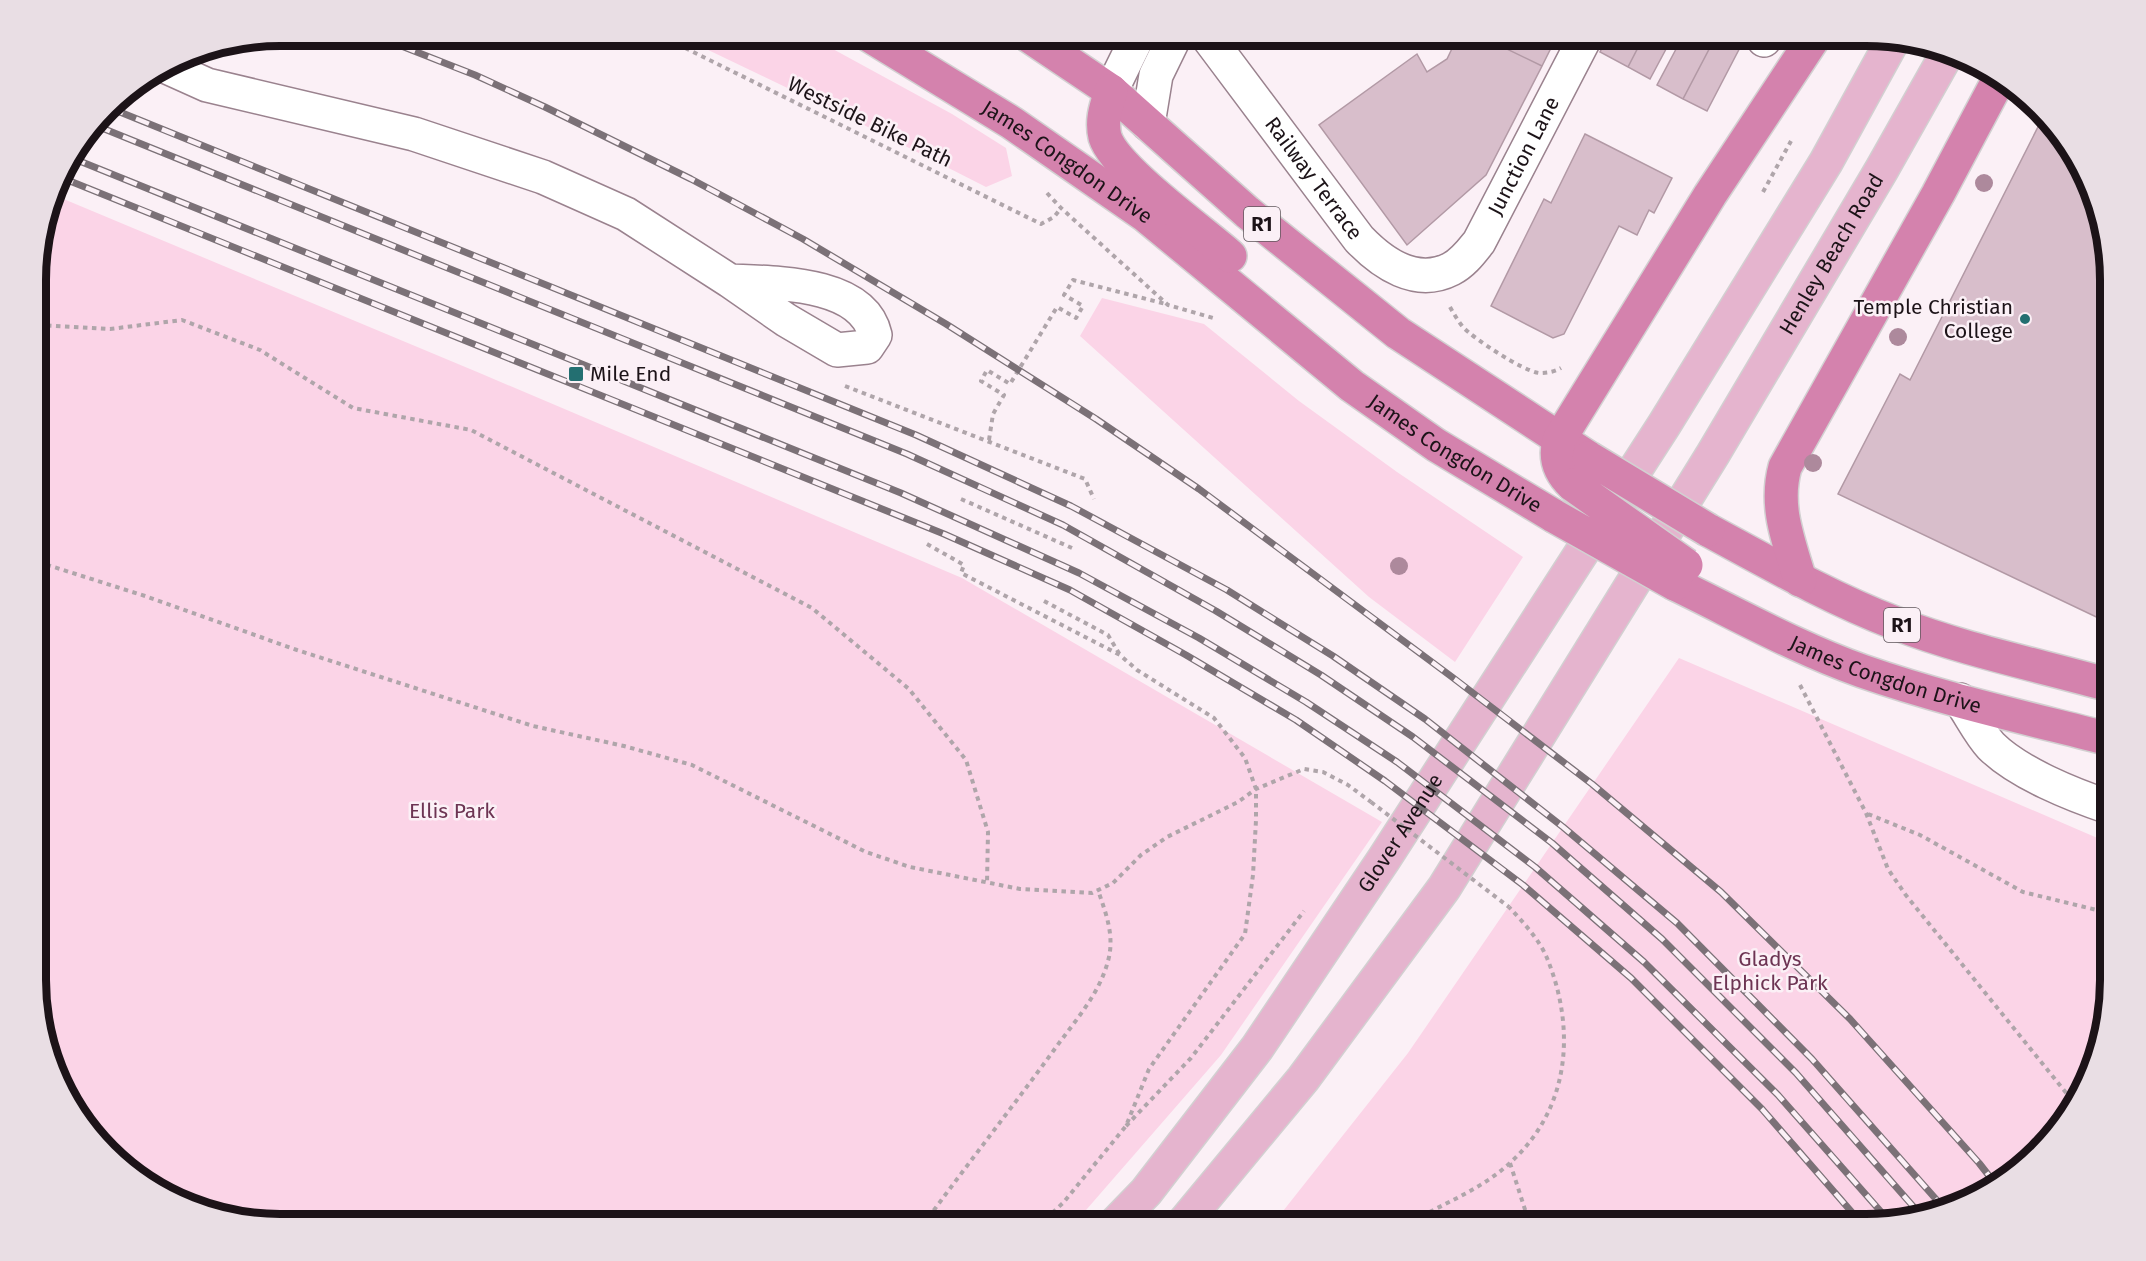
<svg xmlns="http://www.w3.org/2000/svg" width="2146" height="1261" font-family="'Fira Sans',sans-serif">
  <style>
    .green { fill: #fbd4e7 }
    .building { fill: #d8becb; stroke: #b299a5; stroke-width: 1.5 }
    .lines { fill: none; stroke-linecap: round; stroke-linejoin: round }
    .minor-casing { stroke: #9a828e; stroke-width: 36 }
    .major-casing { stroke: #d2d0d1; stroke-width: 36 }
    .highway-casing { stroke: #d2d0d1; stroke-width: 36 }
    .path { stroke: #afa5aa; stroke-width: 4; stroke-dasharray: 4.5 4.5; stroke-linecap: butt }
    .minor { stroke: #fff; stroke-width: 33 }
    .major { stroke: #e5b4ce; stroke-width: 33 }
    .highway { stroke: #d482ad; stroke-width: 33 }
    .rail-casing { stroke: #7b7177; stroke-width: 7 }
    .rail { stroke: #fbf0f6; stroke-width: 4.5; stroke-dasharray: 14; stroke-linecap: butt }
    .highway-bridge-casing { stroke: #d2d0d1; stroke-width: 36; stroke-linecap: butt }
    .path-bridge { stroke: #afa5aa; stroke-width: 4; stroke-dasharray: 4.5 4.5; stroke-linecap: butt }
    .highway-bridge { stroke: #d482ad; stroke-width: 33 }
    .tree { fill: #ad899c }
    .poi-dot { fill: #236f71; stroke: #fbf0f6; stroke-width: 2 }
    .labels { text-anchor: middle; stroke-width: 5; stroke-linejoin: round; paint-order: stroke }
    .shield { fill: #fbf0f6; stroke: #5f555b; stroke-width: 1.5 }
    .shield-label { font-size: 20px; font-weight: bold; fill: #1c1318 }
    .street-label { font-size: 21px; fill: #1c1318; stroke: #fbf0f6 }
    .poi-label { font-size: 21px; fill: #1c1318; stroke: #fbf0f6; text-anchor: end }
    .park-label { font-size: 21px; fill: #6d3453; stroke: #fbf0f6 }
    .rim { fill: none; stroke: #1c1318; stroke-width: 8 }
  </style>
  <rect width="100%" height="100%" fill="#fbf0f6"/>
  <!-- green -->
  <path class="green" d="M679 36H809L952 114 1006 148 1012 176 986 187 854 120Z
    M54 195 482 374 962 578 1382 822 1221 1055 1073 1225H280L217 1217 158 1192 77 1116 38 1012V249Z
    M1102 298 1204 324 1299 401 1397 472 1523 557 1455 662 1369 597 1080 336Z
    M1679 658 2109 843V997L2077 1103 2038 1154 1988 1192 1882 1224 1272 1225 1408 1053Z"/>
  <!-- building -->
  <path class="building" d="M1458 36H1480L1542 66 1486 175 1407 245 1319 125 1417 54 1427 72 1447 59Z
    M1480 36H1557L1542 66Z
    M1608 36H1644L1628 67 1600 52Z
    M1644 36H1673L1650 79 1628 67Z
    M1683 36H1716L1683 99 1657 85Z
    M1716 36H1746L1707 111 1683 99Z
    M2042 119 2069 145 2097 202 2109 264V623L1838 494 1900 374 1910 380Z
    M1585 134 1672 178 1654 213 1649 210 1637 235 1619 226 1564 334 1553 338 1491 306 1544 199 1551 203Z"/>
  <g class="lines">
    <defs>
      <g id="minor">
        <path id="s1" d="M1207 36 1359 239C1382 263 1416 287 1451 269 1463 263 1471 252 1479 242L1586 36"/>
        <path d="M1764 40 1766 36"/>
        <path d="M167 67 207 85 414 134 543 177 626 214 730 281 786 320 837 350 867 347 875 335C863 281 773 283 730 281"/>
        <path d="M1111 91 1138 36"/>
        <path d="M1148 124 1156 75 1175 36"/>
        <path d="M1960 700C1970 714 1979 733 1991 746 2018 773 2073 795 2109 807"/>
      </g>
      <g id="major">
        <path id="s2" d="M1114 1225 1146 1192 1257 1048 1384 859 1664 425 1826 162 1893 40"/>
        <path id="s3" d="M1182 1225 1303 1079 1444 888 1713 454 1882 169 1948 52"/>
      </g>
      <g id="highway">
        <path id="s4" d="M870 36 1012 123 1146 216 1352 386 1436 445 1554 516"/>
        <path d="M1029 36 1111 91 1247 212 1398 333 1589 458"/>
        <path d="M1111 91C1106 107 1101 120 1105 137 1115 169 1202 231 1230 256"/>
        <path d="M1573 485C1559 472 1554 459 1559 440L1710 195 1815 36"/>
        <path d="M1708 530C1769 563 1830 598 1895 623 1964 650 2038 665 2109 685"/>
        <path d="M1800 580C1789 542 1774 507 1785 467L1938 194 1999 79"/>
        <path id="s5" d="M1675 584C1737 614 1797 648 1862 671 1942 699 2027 718 2109 739"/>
      </g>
    </defs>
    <!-- minor casing -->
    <use href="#minor" class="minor-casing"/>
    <!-- major casing -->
    <use href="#major" class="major-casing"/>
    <!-- highway casing -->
    <use href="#highway" class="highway-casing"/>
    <!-- path -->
    <path class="path" d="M661 36 1041 224 1054 217 1061 208
      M1763 192 1791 141
      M1047 193 1061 208 1168 305 1213 318
      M1450 307C1454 314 1458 321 1463 327 1474 339 1523 371 1539 373 1547 373 1554 372 1561 368
      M38 325 110 329 182 320 260 350 353 408 471 430 812 608 909 689 966 760 988 832 987 883
      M845 386 1085 479 1094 499
      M989 440 993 414 1004 395 981 381 987 370 1010 384 1057 307 1076 318 1083 306 1064 295 1073 280 1166 304
      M961 499 1072 548
      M927 544 964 565 961 573 1120 655 1137 670 1214 718 1245 758 1256 789V820L1253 875 1245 934 1149 1069 1126 1126 1063 1203 1039 1225
      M38 562 145 596 297 650 533 726 624 746 692 765 866 852 910 867 1020 889 1092 893 1113 883 1141 855 1167 837 1238 802 1256 789 1304 769 1323 772 1348 785 1371 802
      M1044 601 1108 635 1120 655
      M1800 685 1866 813 1888 869 1905 894 2076 1105
      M1868 814 1920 835 2023 892 2109 913
      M1126 1126 1191 1058 1304 911
      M1510 1163 1530 1225
      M1424 1214 1454 1225
      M923 1225C966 1166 1011 1109 1054 1050 1074 1022 1099 995 1108 961 1115 936 1106 914 1098 890
      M1406 1225C1441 1204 1482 1190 1512 1161 1570 1107 1576 1029 1547 958 1539 939 1522 921 1509 907"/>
    <!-- minor -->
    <use href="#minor" class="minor"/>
    <!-- major -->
    <use href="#major" class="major"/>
    <!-- highway -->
    <use href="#highway" class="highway"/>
    <defs>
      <path id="rail" d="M376 36 475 75 545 107 691 179 803 239 946 324 1096 419 1199 489 1452 677 1592 784 1721 892 1850 1019 1979 1163 1997 1186
        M110 108 916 435 1071 506 1227 590 1333 656 1425 719 1563 827 1677 923 1812 1059 1942 1206
        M97 126 907 454 1063 525 1216 611 1321 675 1413 737 1552 843 1662 939 1796 1073 1919 1213
        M72 158 901 493 1079 573 1199 638 1306 702 1397 762 1535 867 1644 962 1778 1095 1890 1222
        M60 177 944 534 1070 590 1186 655 1296 720 1385 781 1523 885 1631 978 1762 1109 1863 1225"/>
    </defs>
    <!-- rail casing -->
    <use href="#rail" class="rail-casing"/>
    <!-- rail -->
    <use href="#rail" class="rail"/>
    <defs>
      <path id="highway-bridge" d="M1589 458 1708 530
        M1573 485 1686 565
        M1554 516 1675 584"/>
    </defs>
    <!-- highway-bridge casing -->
    <use href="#highway-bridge" class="highway-bridge-casing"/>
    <!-- path-bridge -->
    <path class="path-bridge" d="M1371 802 1509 907"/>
    <!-- highway-bridge -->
    <use href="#highway-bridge" class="highway-bridge"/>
  </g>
  <!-- trees -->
  <g class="tree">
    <circle cx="1984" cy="183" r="9"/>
    <circle cx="1898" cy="337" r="9"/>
    <circle cx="1813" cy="463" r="9"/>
    <circle cx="1399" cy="566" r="9"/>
  </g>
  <!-- markers -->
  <g class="poi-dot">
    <circle cx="2025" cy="319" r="6"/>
    <rect x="568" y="366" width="16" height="16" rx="3"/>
  </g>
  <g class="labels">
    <!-- shield labels -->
    <g class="shield">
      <rect x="1244" y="207" width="36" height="34" rx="4.5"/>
      <rect x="1884" y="608" width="36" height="34" rx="4.5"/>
    </g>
    <g class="shield-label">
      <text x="1262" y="231">R1</text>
      <text x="1902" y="632">R1</text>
    </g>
    <!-- street labels -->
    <g class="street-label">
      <text transform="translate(870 122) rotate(26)" y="7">Westside Bike Path</text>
      <text dy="7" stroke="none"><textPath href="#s1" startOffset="494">Junction Lane</textPath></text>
      <text dy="7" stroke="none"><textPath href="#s4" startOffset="234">James Congdon Drive</textPath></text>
      <text dy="7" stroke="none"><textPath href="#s1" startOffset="178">Railway Terrace</textPath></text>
      <text dy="7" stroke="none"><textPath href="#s3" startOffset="1170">Henley Beach Road</textPath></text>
      <text dy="7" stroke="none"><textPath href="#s4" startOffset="720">James Congdon Drive</textPath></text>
      <text dy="7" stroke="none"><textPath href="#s5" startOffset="230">James Congdon Drive</textPath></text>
      <text dy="7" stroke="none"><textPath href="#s2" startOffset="486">Glover Avenue</textPath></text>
    </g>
    <!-- poi labels -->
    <g class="poi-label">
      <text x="2013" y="314">Temple Christian<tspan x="2013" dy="24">College</tspan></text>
      <text x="590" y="381" text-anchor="start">Mile End</text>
    </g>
    <!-- park labels -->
    <g class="park-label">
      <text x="452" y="818">Ellis Park</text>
      <text x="1770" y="966">Gladys<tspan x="1770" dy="24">Elphick Park</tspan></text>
    </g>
  </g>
  <!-- crop -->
  <path d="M0 0H2146V1261H0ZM280 46H1866A234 234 0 0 1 2100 280V980A234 234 0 0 1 1866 1214H280A234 234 0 0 1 46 980V280A234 234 0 0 1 280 46Z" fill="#e9dee4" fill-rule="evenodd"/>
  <path class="rim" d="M280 46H1866A234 234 0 0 1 2100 280V980A234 234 0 0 1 1866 1214H280A234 234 0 0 1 46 980V280A234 234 0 0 1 280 46Z"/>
</svg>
